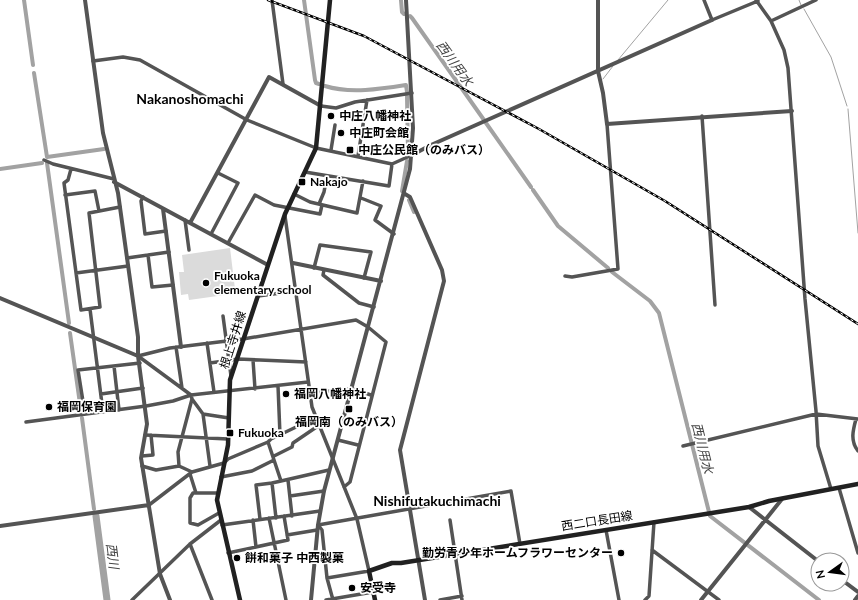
<svg xmlns="http://www.w3.org/2000/svg" width="858" height="600" font-family="Lato,'Noto Sans JP',sans-serif">
  <style>
    .green { fill: #dbdbdb }
    .lines { fill: none; stroke-linecap: round; stroke-linejoin: round }
    .stream { stroke: #a2a2a2; stroke-width: 1 }
    .canal { stroke: #a2a2a2; stroke-width: 4 }
    .river { stroke: #a2a2a2; stroke-width: 7 }
    .minor { stroke: #545454; stroke-width: 3.5 }
    .tertiary { stroke: #545454; stroke-width: 4 }
    .secondary { stroke: #212121; stroke-width: 4.5 }
    .rail-casing { stroke: #000; stroke-width: 2.5 }
    .rail { stroke: #fff; stroke-width: 1; stroke-dasharray: 3; stroke-linecap: butt }
    .poi-dot { fill: #000; stroke: #fff; stroke-width: 1.5 }
    .labels { text-anchor: middle; stroke-width: 3.5; stroke-linejoin: round; paint-order: stroke }
    .poi-label { font-size: 12px; font-weight: bold; fill: #000; stroke: #fff; text-anchor: start }
    .street-label { font-size: 12px; fill: #000; stroke: #fff }
    .water-label { font-size: 13px; font-style: italic; fill: #434343; stroke: #fff }
    .quarter-label { font-size: 14px; font-weight: bold; fill: #000; stroke: #fff }
  </style>
  <rect width="100%" height="100%" fill="#fff"/>
  <!-- green -->
  <path class="green" d="M230 248 235 289 232 294 189 300 188 294 181 295 179 272H184L182 255Z"/>
  <g class="lines">
    <!-- stream -->
    <path class="stream" d="M799 0 801 5
      M804 9 831 57 847 106
      M618 60 668 0
      M603 79 613 66
      M848 109 858 233"/>
    <!-- canal -->
    <path class="canal" d="M24 0 33 65
      M304 0 315 80 316 83 319 84
      M401 0 402 12 404 14
      M410 16 412 18 484 120
      M34 73 47 157 104 149
      M325 86C350 94 381 89 406 85L407 92
      M407 96 408 155
      M486 123 531 187
      M47 163 69 323
      M0 169 42 163
      M533 190 558 226 608 268
      M402 191 407 161
      M409 200 414 212
      M612 272 650 301 659 313 710 516 819 600
      M70 333 81 411
      M82 418 94 509"/>
    <!-- river -->
    <path class="river" d="M96 516 107 600"/>
    <!-- minor -->
    <path class="minor" d="M272 0 283 84
      M704 0 712 20 758 1
      M756 0 771 21 784 50 788 68 805 299 816 411 818 446 831 489
      M771 21 816 0
      M93 61 123 57 140 60 247 120 316 148 392 164 412 155
      M321 106 336 108 355 102 412 93
      M702 116 715 305
      M331 150 335 125
      M358 156 367 100
      M44 160 53 164 114 179
      M71 169 68 180 64 183 81 310 100 307 89 213 120 207
      M305 172 389 186 392 164
      M294 194 310 202 357 213 363 181
      M65 195 95 191 99 211
      M143 197 141 201 145 234 166 231
      M361 198 381 206 375 220 394 234
      M319 204 324 192 327 176
      M285 216 312 407 357 519 369 571 327 578
      M185 220 189 250
      M211 234 238 183 218 173
      M228 243 255 195 274 205 320 214 322 205
      M148 255 152 287 173 285
      M127 258 169 252
      M314 268 320 245 371 252 364 278
      M324 270 323 275 359 303 374 307
      M76 273 128 266
      M565 276 572 277 618 269 607 124
      M258 296 296 291
      M90 309 103 412
      M223 316 231 376
      M207 343 214 392
      M176 347 182 388
      M138 356 170 348 243 339 356 320 368 327 386 342 350 482 344 487
      M138 356 191 395 192 399 178 452 179 466 192 472
      M253 360 255 389
      M210 363 238 359 306 362
      M114 366 119 410
      M278 386 280 435
      M309 393 352 389 371 395
      M101 394 143 388
      M192 399 203 414 210 466
      M85 414 78 370 140 363
      M203 414 229 418
      M856 419C853 430 850 441 858 451
      M26 422 146 406 173 401 191 395 308 382
      M145 435 228 439
      M338 440 358 445
      M268 442 281 481 272 483 276 518
      M683 446 816 414 858 419
      M142 456 153 455 151 435
      M274 456 292 447 293 443 318 426
      M142 466 156 470 179 466
      M190 474 196 493
      M221 477 252 471 274 460
      M288 480 292 516
      M281 481 329 470
      M839 488 858 553
      M218 493H193L190 498V523L198 525 219 513
      M290 496 324 491
      M149 505 192 472 224 463 228 459 268 442 271 439 315 418
      M269 518 286 600
      M260 519 256 485 272 483
      M253 520 256 547
      M450 520 462 600
      M222 525 320 511
      M606 530 619 600
      M287 535 317 530
      M190 544 212 600
      M652 550 719 600
      M228 553 288 540 284 516
      M132 600 190 544 221 520
      M326 600 373 592
      M333 600 327 578 322 530 318 525 511 491 520 544
      M440 600 462 596
      M645 600 649 596 654 522"/>
    <!-- tertiary -->
    <path class="tertiary" d="M85 0 103 133 118 193 138 337V356L147 424 141 458 160 574 170 600
      M598 0V71L603 93 607 124 792 111
      M412 155 431 145 712 20
      M114 182 268 265
      M405 194 410 197 442 270 444 281 400 450 425 600
      M163 209 181 347
      M190 223 269 77 321 106
      M293 263 381 281
      M0 298 138 356
      M749 507 818 561
      M0 526 149 505
      M842 580 858 592
      M311 600 318 525 324 491 410 169 413 128 406 0
      M701 600 782 499
      M855 600 858 596"/>
    <!-- secondary -->
    <path class="secondary" d="M240 600 217 500 228 445 230 380 285 214 316 148 330 0
      M375 600 369 571 392 563H401L749 507 769 501 858 484"/>
    <defs>
      <path id="rail" d="M268 0 364 36 539 129 665 201 858 324"/>
    </defs>
    <!-- rail casing -->
    <use href="#rail" class="rail-casing"/>
    <!-- rail -->
    <use href="#rail" class="rail"/>
  </g>
  <!-- markers -->
  <g class="poi-dot">
    <circle cx="331" cy="116" r="4"/>
    <circle cx="341" cy="133" r="4"/>
    <rect x="346" y="146" width="8" height="8" rx="2"/>
    <rect x="298" y="178" width="8" height="8" rx="2"/>
    <circle cx="206" cy="283" r="4"/>
    <circle cx="286" cy="394" r="4"/>
    <circle cx="49" cy="407" r="4"/>
    <rect x="345" y="405" width="8" height="8" rx="2"/>
    <rect x="226" y="429" width="8" height="8" rx="2"/>
    <circle cx="621" cy="553" r="4"/>
    <circle cx="237" cy="558" r="4"/>
    <circle cx="352" cy="588" r="4"/>
  </g>
  <g class="labels">
    <!-- poi labels -->
    <g class="poi-label">
      <text x="339" y="120">中庄八幡神社</text>
      <text x="349" y="137">中庄町会館</text>
      <text x="358" y="154">中庄公民館（のみバス）</text>
      <text x="310" y="186">Nakajo</text>
      <text x="214" y="280">Fukuoka<tspan x="214" dy="14">elementary school</tspan></text>
      <text x="294" y="398">福岡八幡神社</text>
      <text x="57" y="411">福岡保育園</text>
      <text x="349" y="426" text-anchor="middle">福岡南（のみバス）</text>
      <text x="238" y="437">Fukuoka</text>
      <text x="613" y="557" text-anchor="end">勤労青少年ホームフラワーセンター</text>
      <text x="245" y="562">餅和菓子 中西製菓</text>
      <text x="360" y="592">安受寺</text>
    </g>
    <!-- street labels -->
    <g class="street-label">
      <text transform="translate(233 340) rotate(-72)" y="4">根上寺井線</text>
      <text transform="translate(597 521) rotate(-9)" y="4">西二口長田線</text>
    </g>
    <!-- water labels -->
    <g class="water-label">
      <text transform="translate(455 63) rotate(54)" y="5">西川用水</text>
      <text transform="translate(703 448) rotate(76)" y="5">西川用水</text>
      <text transform="translate(113 556) rotate(83)" y="5">西川</text>
    </g>
    <!-- quarter labels -->
    <g class="quarter-label">
      <text x="190" y="104">Nakanoshomachi</text>
      <text x="437" y="506">Nishifutakuchimachi</text>
    </g>
  </g>
  <!-- north arrow -->
  <g transform="translate(830 572) rotate(256)"><circle r="19" fill="#ffffff" stroke="#999999"/>
  <path d="M0-3L7 15L0 10L-7 15Z" fill="#000000"/>
  <text y="-6" font-size="11" font-weight="bold" text-anchor="middle" fill="#000000">N</text>
  </g>
</svg>
